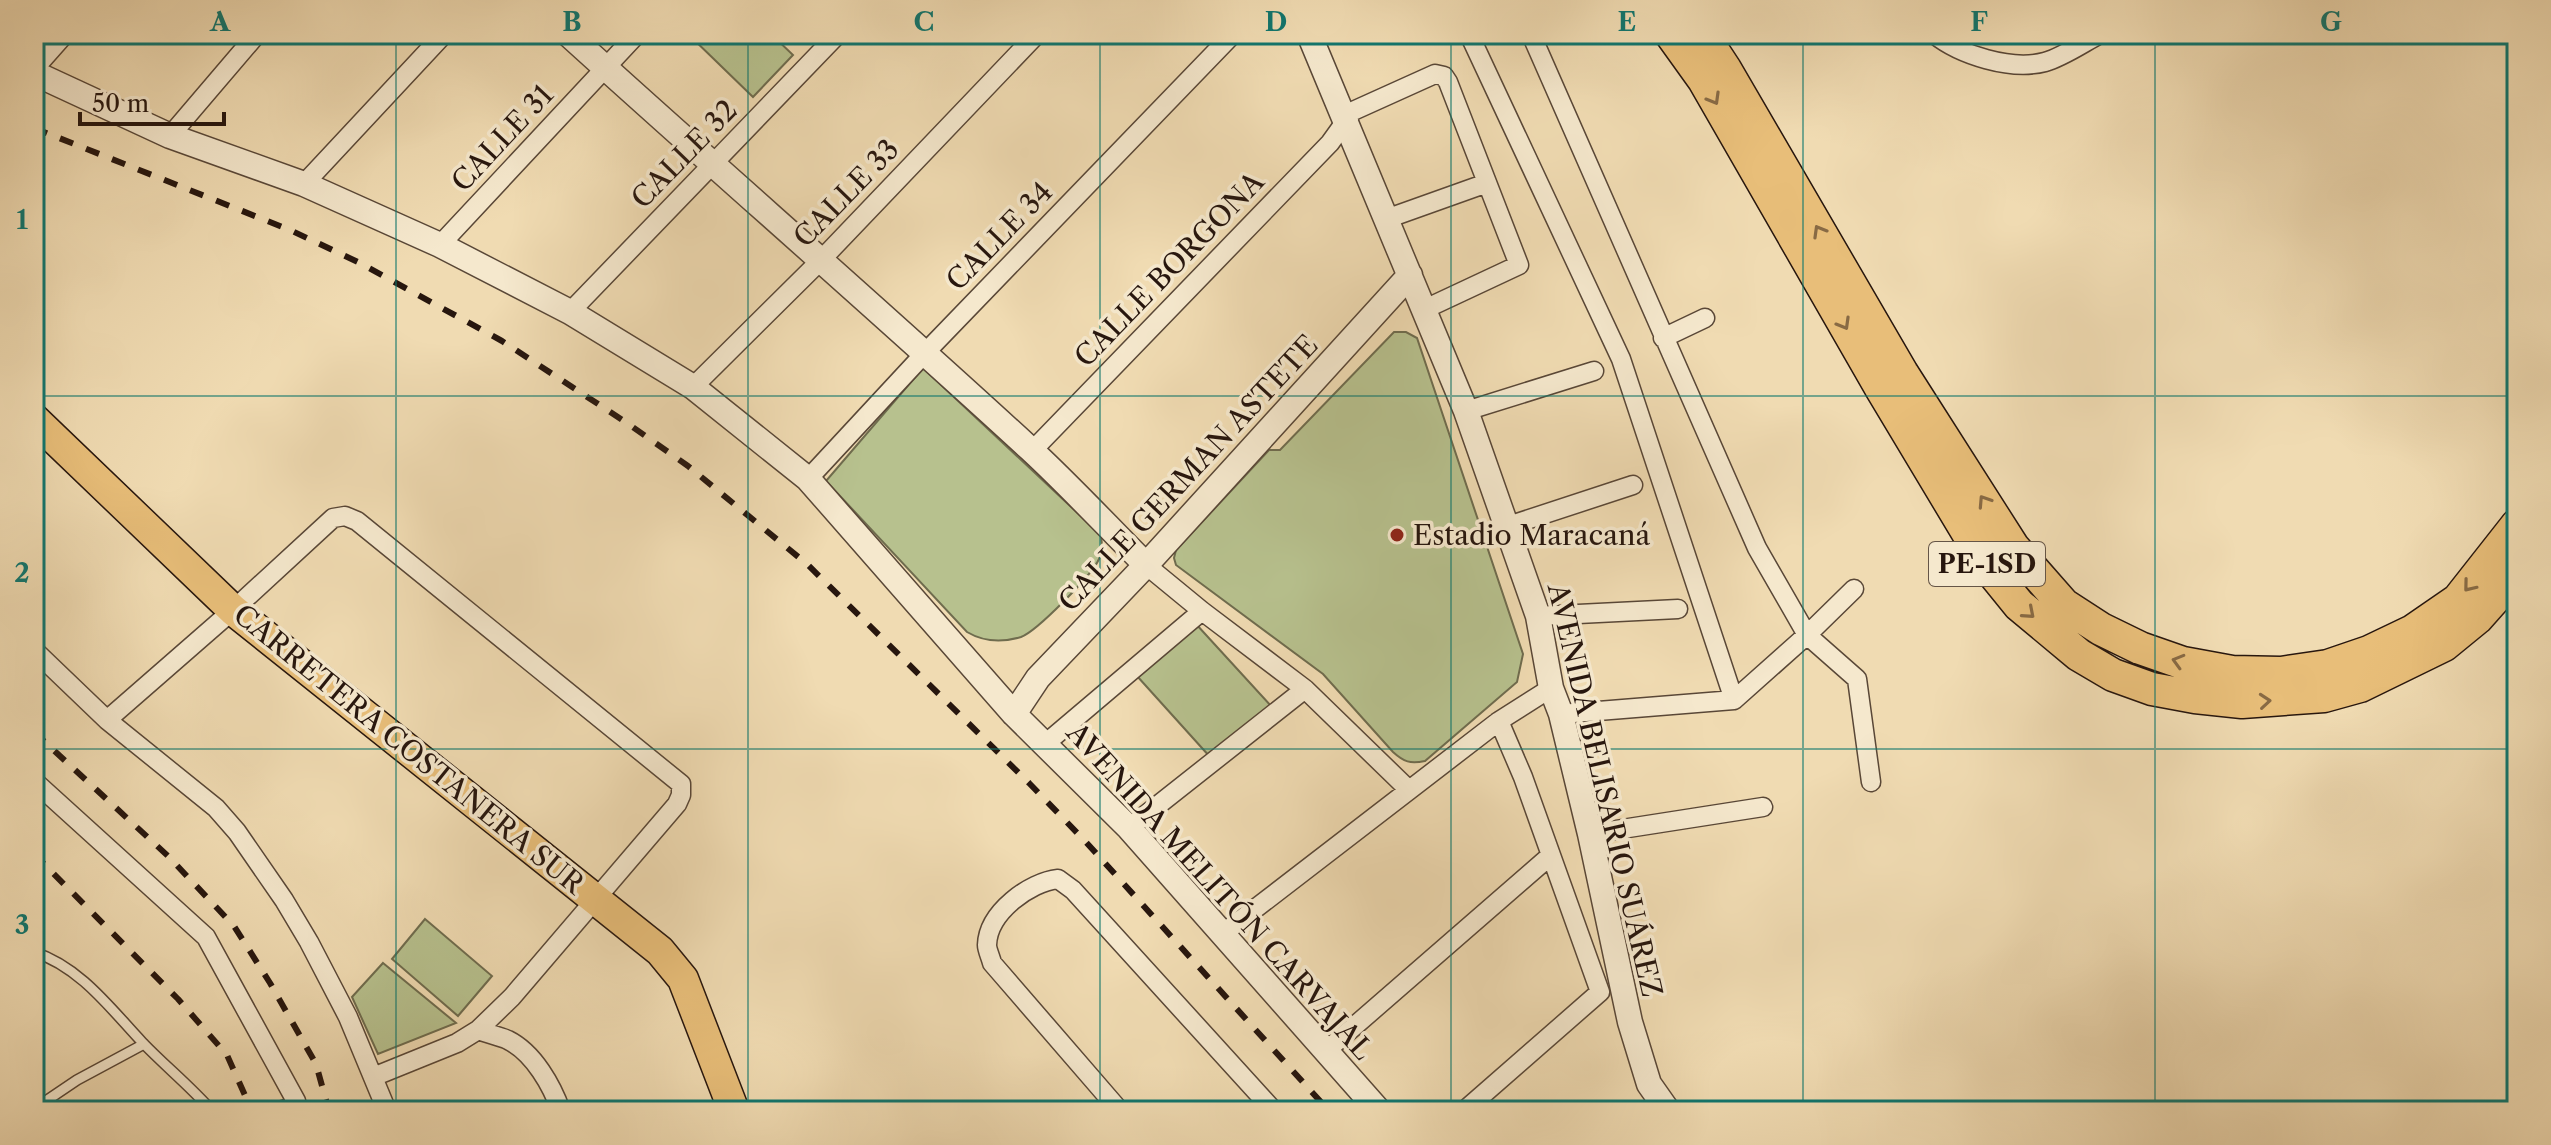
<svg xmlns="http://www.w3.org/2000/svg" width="2551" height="1145" font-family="'Libre Caslon Text',serif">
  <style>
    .green { fill: #b7c18e; stroke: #6f6c4e; stroke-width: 2 }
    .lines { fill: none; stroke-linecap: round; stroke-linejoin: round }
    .service-casing { stroke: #594737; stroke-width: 12 }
    .minor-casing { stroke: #594737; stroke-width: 21 }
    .tertiary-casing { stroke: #594737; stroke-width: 27 }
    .primary-casing { stroke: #27160e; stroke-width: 33 }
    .trunk-casing { stroke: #27160e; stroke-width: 35 }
    .service { stroke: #f5e8cd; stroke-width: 9 }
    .minor { stroke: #f5e8cd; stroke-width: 18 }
    .tertiary { stroke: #f5e8cd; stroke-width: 24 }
    .primary { stroke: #e8be79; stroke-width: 30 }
    .trunk { stroke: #e8be79; stroke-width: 32 }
    .rail { stroke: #27160e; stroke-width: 6; stroke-dasharray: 14 14; stroke-linecap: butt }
    .oneway { stroke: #886a44 }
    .grid { fill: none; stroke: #0f766e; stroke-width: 2; stroke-opacity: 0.55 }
    .poi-dot { fill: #8f2418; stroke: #f5e8cd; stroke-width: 3 }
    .labels { text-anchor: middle; stroke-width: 7; stroke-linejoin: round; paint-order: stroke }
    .shield { fill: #f5e8cd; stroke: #655547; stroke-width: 2 }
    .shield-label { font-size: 26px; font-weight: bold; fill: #27160e }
    .street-label { font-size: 28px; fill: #27160e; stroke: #f5e8cd }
    .poi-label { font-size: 28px; fill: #27160e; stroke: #f5e8cd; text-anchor: start }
    .neatline { fill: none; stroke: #0f766e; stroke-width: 3 }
    .grid-label { font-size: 26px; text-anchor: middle; font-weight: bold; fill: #0f766e }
  </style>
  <rect width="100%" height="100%" fill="#f0dbb2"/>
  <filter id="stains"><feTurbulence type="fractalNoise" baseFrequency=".0025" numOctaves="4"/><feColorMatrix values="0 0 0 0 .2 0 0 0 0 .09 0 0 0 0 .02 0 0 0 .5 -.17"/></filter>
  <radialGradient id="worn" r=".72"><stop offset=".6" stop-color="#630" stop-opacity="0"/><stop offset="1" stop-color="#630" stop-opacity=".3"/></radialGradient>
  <!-- green -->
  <path class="green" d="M688 34H771L793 55 753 97Z
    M1394 332H1406L1417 338 1523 654 1517 682 1425 761C1410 764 1404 762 1393 752L1323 674 1176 565 1174 558 1176 550 1269 450H1280Z
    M923 368 1101 535C1102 544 1103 550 1099 559 1092 575 1037 631 1021 637 1001 643 984 642 967 632L826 481Z
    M1196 624 1272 707 1211 758 1137 676Z
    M425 919 492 976 458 1016 392 959Z
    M383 963 456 1023 378 1054 352 997Z"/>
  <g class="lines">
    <defs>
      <path id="service" d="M34 952C80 967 110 1008 142 1042 165 1066 190 1086 212 1111
        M34 1109 77 1080 144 1044
        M265 1111 296 1101"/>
      <path id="minor" d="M1469 34 1621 359 1734 700
        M1531 34 1757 548 1807 635 1857 679 1871 782
        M1934 34C1960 55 2011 71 2045 62 2063 57 2083 43 2100 34
        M34 69 65 34
        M170 136 257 34
        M304 184 444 34
        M1386 219 1487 183
        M440 245 637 34
        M570 312 838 34
        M1663 338 1705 318
        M693 387 822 259 1037 34
        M1466 411 1594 371
        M1032 451 1330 143 1353 111 1435 74 1444 76 1448 82 1519 265 1425 309
        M808 479 924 354 1233 34
        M1505 527 1633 485
        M1146 565 1202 611 1305 689 1408 789
        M1538 616 1678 609
        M34 650 107 720 216 808 237 832 284 900 309 942 348 1017 387 1111
        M1561 714 1734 700 1807 635 1854 589
        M107 720 233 610 333 518 345 516 357 521 681 784V795L677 804 512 997 478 1030 457 1043 373 1077
        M1045 744 1202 611
        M34 781 206 937 296 1101 298 1111
        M1129 828 1305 689
        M1590 834 1763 807
        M1221 935 1499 721 1551 688
        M478 1030C488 1034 499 1036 508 1040 534 1053 552 1086 561 1111
        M1327 1050 1550 856
        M1120 1111 992 963C991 958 987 950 987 945 988 912 1030 882 1058 879L1073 890 1274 1111
        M1464 1111 1600 992 1523 777 1499 721"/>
      <path id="tertiary" d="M568 34C721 173 878 309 1030 449 1070 486 1107 526 1146 565
        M1309 34 1466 411 1538 616 1551 688 1561 714 1590 834 1630 1022 1649 1084 1668 1111
        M34 73 170 136 304 184 440 245 570 312 693 387 808 479 1014 714 1129 828 1379 1111
        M1014 714 1038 678 1146 565 1410 275"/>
      <path id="primary" d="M34 419 233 610 660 951 683 979 734 1111"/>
      <path id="trunk" d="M1671 34 1704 80 1881 388 1989 568 2019 605 2079 655 2113 675 2152 689 2195 697 2242 702 2324 696 2360 686 2444 645 2477 618 2517 573
        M1702 34 1725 69 1902 373 2013 547 2064 605 2101 629 2140 648 2183 663 2232 672 2281 673 2328 666 2369 652 2413 631 2458 600 2517 525"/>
    </defs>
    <!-- service casing -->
    <use href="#service" class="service-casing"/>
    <!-- minor casing -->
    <use href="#minor" class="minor-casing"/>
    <!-- tertiary casing -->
    <use href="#tertiary" class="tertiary-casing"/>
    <!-- primary casing -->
    <use href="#primary" class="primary-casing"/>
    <!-- trunk casing -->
    <use href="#trunk" class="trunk-casing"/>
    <!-- service -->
    <use href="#service" class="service"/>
    <!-- minor -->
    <use href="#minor" class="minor"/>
    <!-- tertiary -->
    <use href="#tertiary" class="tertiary"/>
    <!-- primary -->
    <use href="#primary" class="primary"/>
    <!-- trunk -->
    <use href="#trunk" class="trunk"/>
    <!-- rail -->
    <path class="rail" d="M34 128 290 230 360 263 502 341 627 423 688 466 808 565 1029 783 1085 841 1329 1111
      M34 732 168 856 234 926 270 983 316 1064 329 1111
      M34 854 178 999 227 1055 252 1111"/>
  </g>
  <!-- one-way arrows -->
  <defs><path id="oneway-chevron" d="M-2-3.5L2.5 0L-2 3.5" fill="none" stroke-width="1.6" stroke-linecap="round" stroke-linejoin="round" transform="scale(2)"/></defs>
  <g class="oneway">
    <use href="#oneway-chevron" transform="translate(1714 99) rotate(60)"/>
    <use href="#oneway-chevron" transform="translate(1819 231) rotate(-120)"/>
    <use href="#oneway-chevron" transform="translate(1844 324) rotate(60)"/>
    <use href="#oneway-chevron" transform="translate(1984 501) rotate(-123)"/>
    <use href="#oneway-chevron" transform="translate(2469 586) rotate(129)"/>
    <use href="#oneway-chevron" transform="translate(2029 613) rotate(41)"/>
    <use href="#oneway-chevron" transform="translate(2178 661) rotate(-164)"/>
    <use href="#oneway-chevron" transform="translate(2265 701) rotate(-5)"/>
  </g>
  <!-- grid -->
  <path class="grid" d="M396 34V1111M748 34V1111M1100 34V1111M1451 34V1111M1803 34V1111M2155 34V1111M34 396H2517M34 749H2517"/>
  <!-- markers -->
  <circle class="poi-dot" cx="1397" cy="535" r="8"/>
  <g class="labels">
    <!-- shield labels -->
    <rect class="shield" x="1929" y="542" width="116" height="44" rx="6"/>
    <g class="shield-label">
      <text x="1987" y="573">PE-1SD</text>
    </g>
    <!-- street labels -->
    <g class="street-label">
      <text transform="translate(502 138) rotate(-47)" y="10">CALLE 31</text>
      <text transform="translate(684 154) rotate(-46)" y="10">CALLE 32</text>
      <text transform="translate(846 193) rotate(-46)" y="10">CALLE 33</text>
      <text transform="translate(999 236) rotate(-46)" y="10">CALLE 34</text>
      <text transform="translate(1169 269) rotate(-46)" y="10">CALLE BORGONA</text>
      <text transform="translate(1188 473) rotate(-47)" y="10">CALLE GERMAN ASTETE</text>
      <text transform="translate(409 749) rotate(39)" y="10">CARRETERA COSTANERA SUR</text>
      <text transform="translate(1605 790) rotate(77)" y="10">AVENIDA BELISARIO SUÁREZ</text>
      <text transform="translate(1220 891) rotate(48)" y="10">AVENIDA MELITÓN CARVAJAL</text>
    </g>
    <!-- poi labels -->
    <g class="poi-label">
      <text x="1413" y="545">Estadio Maracaná</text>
    </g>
  </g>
  <!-- margin -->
  <rect width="2551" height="1145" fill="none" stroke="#f0dbb2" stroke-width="88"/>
  <!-- scale -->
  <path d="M80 112v12h144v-12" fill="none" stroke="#27160e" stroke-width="4"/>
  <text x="92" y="112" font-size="24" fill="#27160e" stroke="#f5e8cd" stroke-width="6" paint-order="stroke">50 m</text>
  <rect x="44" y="44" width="2463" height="1057" class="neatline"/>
  <g class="grid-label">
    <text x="220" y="31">A</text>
    <text x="572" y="31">B</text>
    <text x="924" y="31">C</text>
    <text x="1276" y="31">D</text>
    <text x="1627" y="31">E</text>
    <text x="1979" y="31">F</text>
    <text x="2331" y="31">G</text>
    <text x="22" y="229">1</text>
    <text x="22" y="582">2</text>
    <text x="22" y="934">3</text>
  </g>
  <rect width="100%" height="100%" filter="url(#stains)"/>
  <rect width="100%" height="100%" fill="url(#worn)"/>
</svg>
